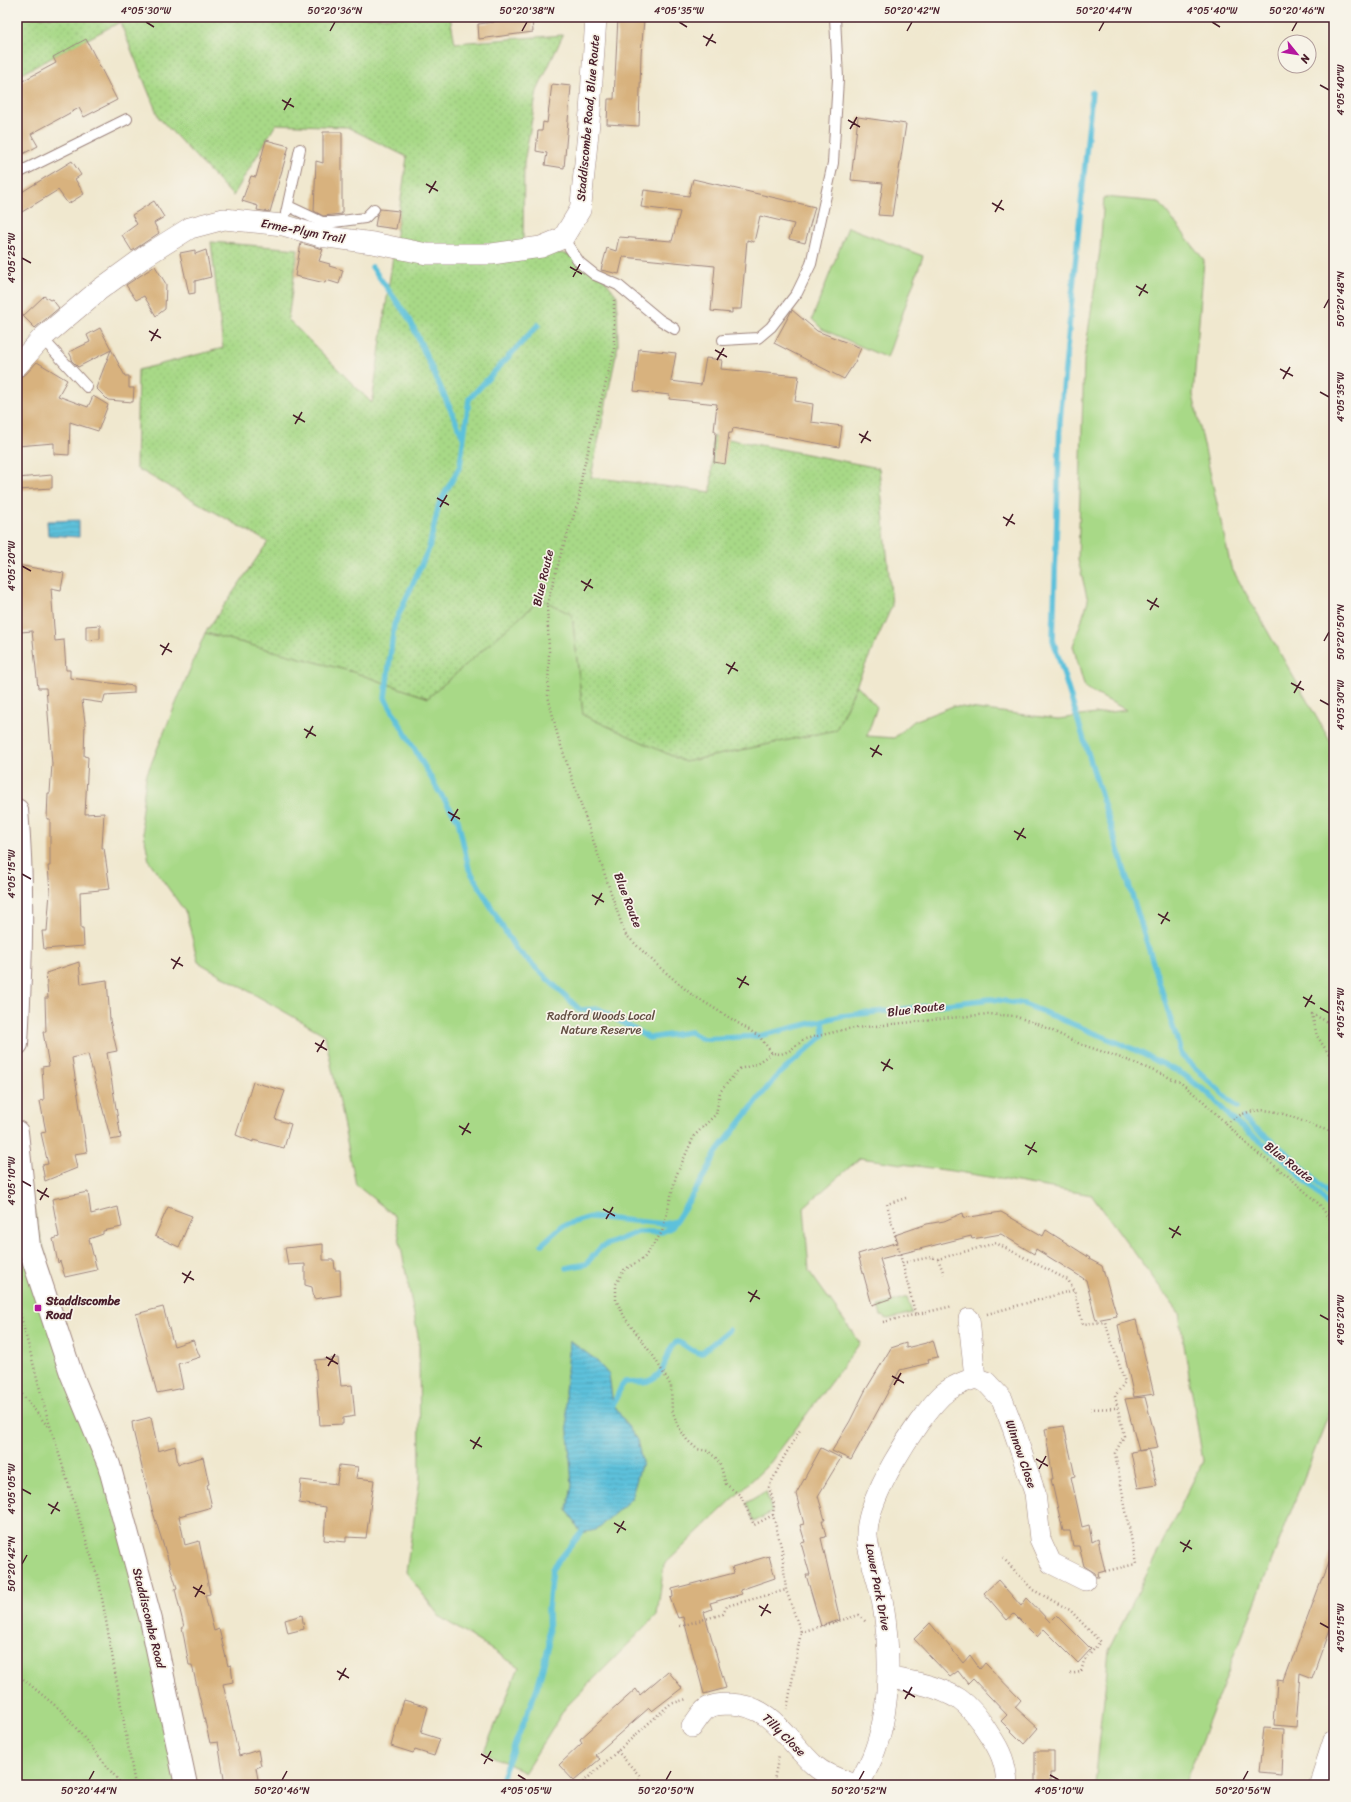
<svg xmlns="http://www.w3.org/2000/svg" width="1351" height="1802" font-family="Sriracha,sans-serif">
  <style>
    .grass { fill: url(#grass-dots); stroke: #797c59 }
    .green { fill: #a8d987; stroke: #797c59 }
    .water { fill: url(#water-rules); stroke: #547083 }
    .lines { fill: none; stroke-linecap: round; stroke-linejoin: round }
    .stream { stroke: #5dc1db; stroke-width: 5.5 }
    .building { fill: #d8b27e }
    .lane-casing { stroke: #9d847d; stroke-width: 12 }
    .street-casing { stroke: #9d847d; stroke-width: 22 }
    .secondary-casing { stroke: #9d847d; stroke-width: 24 }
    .path { stroke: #9d847d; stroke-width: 2.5; stroke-dasharray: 1 3; stroke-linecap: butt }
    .lane { stroke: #fff; stroke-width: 10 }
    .street { stroke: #fff; stroke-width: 21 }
    .secondary { stroke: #fff; stroke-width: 22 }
    .ticks { fill: none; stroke: #4a1f2b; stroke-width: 1.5 }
    .poi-dot { fill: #b5179e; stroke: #f7f3e8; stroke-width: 1.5 }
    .labels { text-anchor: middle; stroke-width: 3.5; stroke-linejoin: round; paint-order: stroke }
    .street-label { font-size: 12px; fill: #4a1f2b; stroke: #f7f3e8 }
    .park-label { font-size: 12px; fill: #624e42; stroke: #f7f3e8 }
    .poi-label { font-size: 12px; font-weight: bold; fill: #4a1f2b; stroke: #f7f3e8; text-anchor: start }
    .neatline { fill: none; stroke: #4a1f2b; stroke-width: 1.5 }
    .ticks-label { font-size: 10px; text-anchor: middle; fill: #4a1f2b }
  </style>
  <defs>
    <pattern id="grass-dots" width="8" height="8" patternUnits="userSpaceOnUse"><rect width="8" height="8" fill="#a8d987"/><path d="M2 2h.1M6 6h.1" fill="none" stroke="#92ba75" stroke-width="1.8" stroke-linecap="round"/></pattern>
    <pattern id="water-rules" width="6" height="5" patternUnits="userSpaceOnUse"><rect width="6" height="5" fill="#5dc1db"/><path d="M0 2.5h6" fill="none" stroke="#52a5bc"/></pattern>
  </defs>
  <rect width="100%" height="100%" fill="#f7f3e8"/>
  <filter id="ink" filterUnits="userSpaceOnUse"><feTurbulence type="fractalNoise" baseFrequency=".025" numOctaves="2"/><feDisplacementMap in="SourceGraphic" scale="8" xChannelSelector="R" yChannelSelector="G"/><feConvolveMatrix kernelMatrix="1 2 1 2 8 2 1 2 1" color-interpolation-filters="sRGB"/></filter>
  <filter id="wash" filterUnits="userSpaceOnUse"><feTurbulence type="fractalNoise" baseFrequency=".012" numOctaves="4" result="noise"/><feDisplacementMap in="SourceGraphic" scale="16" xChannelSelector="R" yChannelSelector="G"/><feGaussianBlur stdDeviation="0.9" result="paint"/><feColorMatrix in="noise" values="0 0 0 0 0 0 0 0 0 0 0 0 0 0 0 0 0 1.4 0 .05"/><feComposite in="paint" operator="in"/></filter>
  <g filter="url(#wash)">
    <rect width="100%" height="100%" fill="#f0e8cf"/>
    <!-- grass -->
    <path class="grass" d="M17 17H450L455 43 563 35 537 91 524 163 523 245 574 256 597 270 617 296 618 345 591 477 711 492 713 436 879 468 892 606 836 730 685 762 583 715 572 615 541 599 428 698 353 672 205 633 268 542 136 468 138 370 223 348 211 242 298 249 288 319 372 403 407 157 347 127 276 124 233 196 159 118 120 22 17 76Z"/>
    <!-- green -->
    <path class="green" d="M1104 197 1159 202 1204 260 1193 395 1231 567 1334 748V1401L1184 1785H1095L1109 1650 1203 1461 1179 1313 1092 1195 959 1172 860 1158 804 1207 809 1271 860 1343 770 1463 664 1565 657 1615 565 1708 525 1772 484 1752 519 1667 440 1617 406 1572 420 1479 419 1341 395 1216 356 1185 325 1035 198 962 186 913 149 861 141 817 146 776 205 633 353 672 428 698 541 599 572 615 583 715 685 762 836 730 857 685 877 707 867 736 894 738 914 721 953 706 1058 719 1126 710 1085 688 1073 646 1088 601 1078 560 1084 360 1100 250Z
      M848 227 923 256 887 358 822 329 812 319Z
      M20 1157 87 1414 151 1620 180 1785H17V1161Z
      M907 1297 912 1313 888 1319 881 1316 878 1306Z
      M766 1491 772 1512 754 1522 746 1503Z"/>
    <!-- water -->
    <path class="water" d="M79 520V537L48 535 47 521Z
      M570 1341 595 1359 609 1375 613 1404 637 1440 642 1462 631 1499 596 1530 581 1533 567 1509 572 1486 565 1392Z"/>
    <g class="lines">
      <!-- stream -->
      <path class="stream" d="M1092 92 1060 420 1053 640 1182 1056 1237 1107
        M372 267 410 320 463 437
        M538 325 469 399 460 466 439 504 429 548 394 625 385 698 438 790 458 820 469 869 515 948 580 1010 599 1009 649 1038 690 1032 703 1039 759 1036 841 1016 991 999 1024 1004 1133 1049 1183 1074 1210 1095 1232 1119 1283 1159 1317 1192 1334 1212
        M1243 1118 1294 1159 1334 1199
        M542 1244 562 1226 591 1217 665 1224 676 1221
        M566 1268 586 1264 601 1247 638 1232H662L672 1227 707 1172 716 1153 775 1078 824 1035 823 1020
        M613 1405 621 1387 625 1382C632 1381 641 1383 648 1381 671 1372 663 1350 677 1342 687 1344 689 1352 701 1353L729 1330
        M499 1785 537 1688 549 1645 548 1610 552 1569 581 1533"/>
    </g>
    <g id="blocks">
      <!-- building -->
      <path class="building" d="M494 17H532L533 32 479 39 478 24 494 22Z
        M618 17H636V20H644L641 54 639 126 607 124 608 99H614Z
        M86 39 117 100 84 117 79 108 31 134 38 146 17 157V84L56 63 53 57Z
        M552 84 571 86 564 168 545 165 547 153 536 151 538 131H542L543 122 547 123Z
        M858 117 906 124 892 216 878 215 883 183 851 180Z
        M323 132H342V214L323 216 314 211 316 161 323 163Z
        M266 140 289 146 270 212 257 210 258 206 242 201 251 176 256 177Z
        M72 161 81 175 75 179 84 194 68 204 58 190 17 215V195Z
        M693 179 815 207 805 243 789 239 794 224 760 216 754 242 747 240 741 309H732V313L711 311 715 266 623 257 619 274 601 270 607 248 616 251 619 237 672 241 680 212 641 207 644 190 689 196Z
        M154 201 164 217 154 223 159 233 132 251 122 235 137 224 132 215Z
        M380 209 399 211 396 229 375 226 377 215Z
        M301 243 323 249 319 261 330 264 329 266 343 270 339 284 326 280 325 283 295 276Z
        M195 250V254L206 250 211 277 195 281V293L189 294 180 253Z
        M155 266 166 284 165 309 156 316 144 296 136 300 126 285Z
        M44 296 50 300 52 299 59 308 35 328 23 316Z
        M792 310 817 331 861 348 855 362 844 379 774 343Z
        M100 328 125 376H129V388H134L133 402 108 400 96 388 111 350 78 367 71 360 72 358 69 352 90 342 87 335Z
        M639 349 676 353 671 381 701 385 706 358 722 360 721 369 799 376 795 401 813 404 811 422 842 426 839 447 733 428 732 433H729L725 464 714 462 716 431H714L717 404 669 399 670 395 634 391Z
        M37 362 67 380 58 396 88 407 93 396 108 405 98 431 70 422 69 455 54 454V443L17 446V378L26 374Z
        M52 475V488L17 490V478Z
        M17 565 64 573 61 590 51 588 55 641 64 640 66 670H70V678L134 686V693L105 695 103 703 82 700 85 722 84 756 88 757 85 814 104 813 102 848H104L110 889 80 892 81 928H83L84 946 44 949 42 931H47L50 892 48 866H50V819H47L48 793H50L52 764 46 688H38L32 631 21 632 17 617Z
        M100 625V639L86 640V626Z
        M79 962 81 984 107 980 110 1020 117 1051 107 1053 121 1138 111 1140 88 1054 72 1058 87 1152 74 1154 77 1168 45 1181 42 1165 48 1164 41 1133 46 1132 40 1101 44 1100 42 1067 49 1066 43 1032H46L45 998H48L46 973Z
        M253 1082 285 1091 275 1119 291 1124 284 1148 253 1140V1142L236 1135Z
        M88 1192 91 1214 118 1207 122 1227 103 1231V1234L89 1239 97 1270 65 1277 60 1261 58 1263 53 1239 59 1237 52 1199Z
        M168 1207 192 1216 179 1247 155 1236Z
        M1001 1212 1043 1236 1046 1230 1090 1258 1089 1259 1102 1266 1117 1316 1096 1320 1086 1280 1036 1249 1034 1254 1001 1234 972 1239 971 1236 880 1259 892 1298 872 1305 858 1254 898 1242 895 1235 927 1224 944 1221 963 1213 964 1218Z
        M323 1244V1260H334L335 1270H340L341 1295 314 1299 312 1287 305 1285V1264L288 1265 285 1248Z
        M163 1307 174 1346 193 1340 200 1357 178 1364 183 1388 157 1393 136 1314Z
        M1136 1320 1154 1394 1134 1397 1118 1325Z
        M933 1340 938 1357 928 1359 929 1363 900 1370 851 1460 832 1451 850 1421 865 1391 891 1348 906 1343V1348L926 1343Z
        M338 1358 341 1386 352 1385 355 1416 343 1418V1424L320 1425 315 1360Z
        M1145 1397 1158 1448 1139 1451 1125 1399Z
        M151 1417 158 1451 175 1446 178 1464 203 1457 209 1484 207 1485 212 1507 179 1516 185 1545 199 1541 210 1594 205 1595 214 1631 219 1629 228 1666 231 1665 233 1682 223 1684 239 1756 258 1750 261 1766 256 1768 259 1785H225L218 1742 210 1743 192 1665H189L182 1627H184L175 1589 177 1588 152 1509 133 1430 132 1422Z
        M1064 1426 1075 1476 1071 1477 1082 1527 1089 1525 1092 1542 1098 1539 1105 1571 1098 1573 1099 1577H1096L1095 1573 1084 1566 1079 1546H1073L1070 1531H1063L1051 1479H1053L1045 1429Z
        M821 1448 841 1458 818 1496 825 1520H822L826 1537 821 1538 840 1620 821 1626 806 1575H810L801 1543 805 1542 800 1525 804 1524 796 1494Z
        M1148 1449 1157 1485 1138 1488 1131 1452Z
        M339 1465 358 1467 356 1478 374 1480 366 1538 346 1537V1542L324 1540 326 1507 299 1503 301 1480 337 1484Z
        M1332 1552H1334V1619L1313 1678 1300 1673 1296 1727 1274 1725 1277 1680 1284 1681Z
        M769 1556 775 1578 740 1590 742 1594 710 1603 712 1609 704 1612 726 1688 704 1694 683 1617 678 1618 670 1598 673 1597 672 1589 734 1573 732 1567Z
        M998 1580 1021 1606 1027 1598 1050 1622 1057 1615 1091 1649 1078 1663 1044 1629 1037 1637 1014 1614 1007 1620 984 1593Z
        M302 1615 304 1629 288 1633 285 1620Z
        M930 1623 963 1663 970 1655 980 1669 985 1663 1021 1700 1015 1707 1038 1728 1024 1744 1001 1721 1007 1715 973 1679 968 1684 958 1671 950 1677 914 1639Z
        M668 1671 682 1688 652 1711 649 1708 595 1755 600 1759 574 1781 559 1765 582 1743 580 1739 636 1689 640 1695Z
        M404 1700 428 1707 421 1733 440 1739 434 1756 415 1750 413 1753 391 1746Z
        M1264 1728 1284 1729 1282 1774 1259 1772Z
        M1035 1751H1054V1773H1050V1785H1035Z"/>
    </g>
  </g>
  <g filter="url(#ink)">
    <use href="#blocks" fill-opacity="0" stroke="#9d847d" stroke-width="1"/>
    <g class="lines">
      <defs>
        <path id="lane" d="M17 171 20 172 127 119
          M288 206 322 222H334L365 218 374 209
          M286 213 300 149
          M563 238 580 263 595 275 618 285 660 320 675 329
          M42 338 87 387
          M723 340 758 338 771 327 797 293 811 264 833 163 838 79 835 17"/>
        <path id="street" d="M17 366 42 338 99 290 147 255 190 228 224 219 283 225 320 236 373 243 427 254H492L541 247 563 238 580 210 581 204 590 112 596 17
          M969 1319 975 1378 986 1382 1002 1399 1013 1428 1035 1493 1040 1539 1051 1563 1085 1580
          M889 1678C913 1681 938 1686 959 1699 972 1708 981 1721 989 1734 1001 1751 1006 1764 1007 1785
          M692 1727C705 1708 706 1704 730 1704 773 1705 787 1741 815 1766 826 1776 842 1780 856 1785
          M859 1785C863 1776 868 1767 872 1758 891 1712 891 1653 883 1605 880 1583 869 1559 867 1537 865 1500 915 1422 941 1396 950 1387 963 1382 975 1378
          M1319 1785 1334 1739"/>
        <path id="secondary" d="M17 810C24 888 21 966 17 1044
          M17 1132 29 1247 71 1373 109 1465 151 1620 186 1785"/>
      </defs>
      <!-- lane casing -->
      <use href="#lane" class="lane-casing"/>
      <!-- street casing -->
      <use href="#street" class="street-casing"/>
      <!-- secondary casing -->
      <use href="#secondary" class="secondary-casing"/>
      <!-- path -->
      <path class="path" d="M614 300V351L582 474 579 500 562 550 547 605 549 651 548 696 558 737 625 934 657 965 691 994 759 1036 772 1053 781 1054 789 1051 805 1039 847 1029 988 1014 1014 1016 1038 1024 1080 1044 1130 1061 1180 1082 1204 1102 1252 1149 1288 1176 1319 1204 1334 1224
        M1334 1025 1312 1014 1317 1036 1334 1062
        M772 1053 754 1065 739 1069 720 1092 716 1114 694 1136 676 1176 662 1232 644 1258 624 1270 616 1284V1300L625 1318 654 1357 671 1386 672 1410 678 1426 687 1440 697 1449 708 1451 717 1459 721 1467 726 1484 741 1496 754 1525 773 1515 782 1550 786 1590 801 1632 787 1709
        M1226 1124C1265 1093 1295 1123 1334 1132
        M906 1198 887 1204 916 1316
        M938 1259 944 1274
        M902 1263 931 1257 938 1259 996 1243 1068 1280 1074 1290
        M17 1302 47 1416 99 1581 135 1785
        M987 1314 1074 1290 1083 1324 1105 1322 1125 1382 1115 1396 1124 1436 1115 1453 1136 1564 1102 1572
        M883 1322 953 1306
        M17 1388 49 1428
        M1090 1409 1117 1408
        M773 1515 774 1505 769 1487 784 1457 800 1430
        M1003 1558 1033 1590 1070 1610 1100 1642 1084 1661 1081 1672 1069 1674
        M680 1626 723 1614 727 1606 786 1590
        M801 1632 859 1615 866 1622
        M17 1674 63 1712 122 1785
        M617 1751 639 1775 638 1785
        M580 1785 670 1704 687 1699
        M773 1785 779 1755"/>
      <!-- lane -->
      <use href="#lane" class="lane"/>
      <!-- street -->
      <use href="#street" class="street"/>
      <!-- secondary -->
      <use href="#secondary" class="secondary"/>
    </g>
  </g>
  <!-- ticks -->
  <path class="ticks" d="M146 22 154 27M679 22 687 27M1212 22 1220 27M330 31 335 22M522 31 527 22M907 31 912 22M1099 31 1104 22M1292 31 1297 22M703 36 716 43M706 46 713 34M1320 85 1329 90M282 100 294 107M284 110 291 98M848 120 860 127M850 129 857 117M426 184 438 191M429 193 436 181M992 203 1004 210M995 212 1002 200M22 258 31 263M570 267 582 274M573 277 580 264M1136 286 1148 293M1139 296 1146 284M1324 308 1329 299M149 331 161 338M151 341 158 329M715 350 727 357M717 360 724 348M1280 369 1293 376M1283 379 1290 367M1320 392 1329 397M293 415 305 422M295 424 302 412M859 434 871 441M861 443 868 431M437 498 449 505M440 507 447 495M1003 517 1015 524M1006 526 1013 514M22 566 31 571M581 581 593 588M584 591 591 579M1147 600 1159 607M1150 610 1157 598M1324 641 1329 632M160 645 172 652M162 655 169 643M726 664 738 671M728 674 735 662M1291 683 1304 690M1294 693 1301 681M1320 700 1329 705M304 729 316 736M306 738 313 726M870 748 882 755M872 757 879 745M448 812 460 819M451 821 458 809M1014 831 1026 838M1017 840 1024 828M22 874 31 879M592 895 604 902M595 905 602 893M1158 914 1170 921M1161 924 1168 912M171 959 183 966M173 969 180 957M737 978 749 985M739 988 746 976M1303 997 1315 1004M1305 1007 1312 995M1320 1008 1329 1013M315 1043 327 1050M317 1052 324 1040M881 1062 893 1069M883 1071 890 1059M459 1126 471 1133M462 1135 469 1123M1025 1145 1037 1152M1028 1155 1035 1142M22 1181 31 1186M37 1190 49 1197M40 1200 47 1188M603 1209 615 1216M606 1219 613 1207M1169 1228 1181 1235M1172 1238 1179 1226M182 1273 194 1280M184 1283 191 1271M748 1292 760 1299M750 1302 757 1290M1320 1315 1329 1320M326 1357 338 1364M328 1366 335 1354M892 1376 904 1383M894 1385 901 1373M470 1440 482 1447M473 1449 480 1437M1036 1459 1048 1466M1039 1469 1046 1456M22 1489 31 1494M48 1504 60 1511M51 1514 58 1502M614 1523 626 1530M617 1533 624 1521M1180 1542 1192 1549M1183 1552 1190 1540M22 1564 27 1555M193 1587 205 1594M195 1597 202 1585M759 1606 771 1613M761 1616 768 1604M1320 1623 1329 1628M337 1671 349 1678M339 1680 346 1668M903 1690 915 1697M905 1699 912 1687M481 1754 493 1761M484 1764 491 1751M518 1775 526 1780M1050 1775 1059 1780M89 1780 94 1771M282 1780 287 1771M666 1780 671 1771M859 1780 864 1771M1243 1780 1248 1771"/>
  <!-- markers -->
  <rect class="poi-dot" x="34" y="1304" width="8" height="8" rx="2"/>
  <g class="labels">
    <!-- street labels -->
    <g class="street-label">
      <text transform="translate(588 118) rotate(-85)" y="4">Staddiscombe Road, Blue Route</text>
      <text transform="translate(303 231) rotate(11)" y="4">Erme-Plym Trail</text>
      <text transform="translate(543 578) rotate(-77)" y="4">Blue Route</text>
      <text transform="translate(628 900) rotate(69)" y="4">Blue Route</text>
      <text transform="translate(916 1009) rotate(-7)" y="4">Blue Route</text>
      <text transform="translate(1289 1162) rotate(38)" y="4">Blue Route</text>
      <text transform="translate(1021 1454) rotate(71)" y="4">Winnow Close</text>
      <text transform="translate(878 1587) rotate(79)" y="4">Lower Park Drive</text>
      <text transform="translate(149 1618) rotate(76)" y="4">Staddiscombe Road</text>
      <text transform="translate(784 1735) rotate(45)" y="4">Tilly Close</text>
    </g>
    <!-- park labels -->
    <g class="park-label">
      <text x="601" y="1020">Radford Woods Local<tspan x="601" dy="14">Nature Reserve</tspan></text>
    </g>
    <!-- poi labels -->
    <g class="poi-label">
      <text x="46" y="1305">Staddiscombe<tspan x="46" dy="14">Road</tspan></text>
    </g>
  </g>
  <!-- margin -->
  <rect width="1351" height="1802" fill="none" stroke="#f7f3e8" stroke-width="44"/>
  <!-- north arrow -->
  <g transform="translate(1297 54) rotate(120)"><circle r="19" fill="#f7f3e8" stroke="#b29e9c"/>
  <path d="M0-3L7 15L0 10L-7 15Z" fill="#b5179e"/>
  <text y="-6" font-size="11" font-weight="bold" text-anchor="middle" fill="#4a1f2b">N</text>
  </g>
  <rect x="22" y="22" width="1307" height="1758" class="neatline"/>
  <g class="ticks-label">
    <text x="146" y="14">4°05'30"W</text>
    <text x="335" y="14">50°20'36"N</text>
    <text x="527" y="14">50°20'38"N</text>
    <text x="679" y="14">4°05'35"W</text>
    <text x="912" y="14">50°20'42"N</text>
    <text x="1104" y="14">50°20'44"N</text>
    <text x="1212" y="14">4°05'40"W</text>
    <text x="1297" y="14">50°20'46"N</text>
    <text transform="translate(1340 90) rotate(-90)" y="4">4°05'40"W</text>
    <text transform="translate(11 258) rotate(-90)" y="4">4°05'25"W</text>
    <text transform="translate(1340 299) rotate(-90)" y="4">50°20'48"N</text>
    <text transform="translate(1340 397) rotate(-90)" y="4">4°05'35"W</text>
    <text transform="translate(11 566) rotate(-90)" y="4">4°05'20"W</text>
    <text transform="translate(1340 632) rotate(-90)" y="4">50°20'50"N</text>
    <text transform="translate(1340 705) rotate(-90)" y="4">4°05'30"W</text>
    <text transform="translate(11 874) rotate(-90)" y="4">4°05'15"W</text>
    <text transform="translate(1340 1013) rotate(-90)" y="4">4°05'25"W</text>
    <text transform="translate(11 1181) rotate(-90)" y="4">4°05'10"W</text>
    <text transform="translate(1340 1320) rotate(-90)" y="4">4°05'20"W</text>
    <text transform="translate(11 1489) rotate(-90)" y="4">4°05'05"W</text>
    <text transform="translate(11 1564) rotate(-90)" y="4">50°20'42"N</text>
    <text transform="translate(1340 1628) rotate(-90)" y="4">4°05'15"W</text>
    <text x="89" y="1794">50°20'44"N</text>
    <text x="282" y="1794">50°20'46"N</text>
    <text x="526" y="1794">4°05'05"W</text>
    <text x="666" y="1794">50°20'50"N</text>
    <text x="859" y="1794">50°20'52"N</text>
    <text x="1059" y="1794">4°05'10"W</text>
    <text x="1243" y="1794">50°20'56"N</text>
  </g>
</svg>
